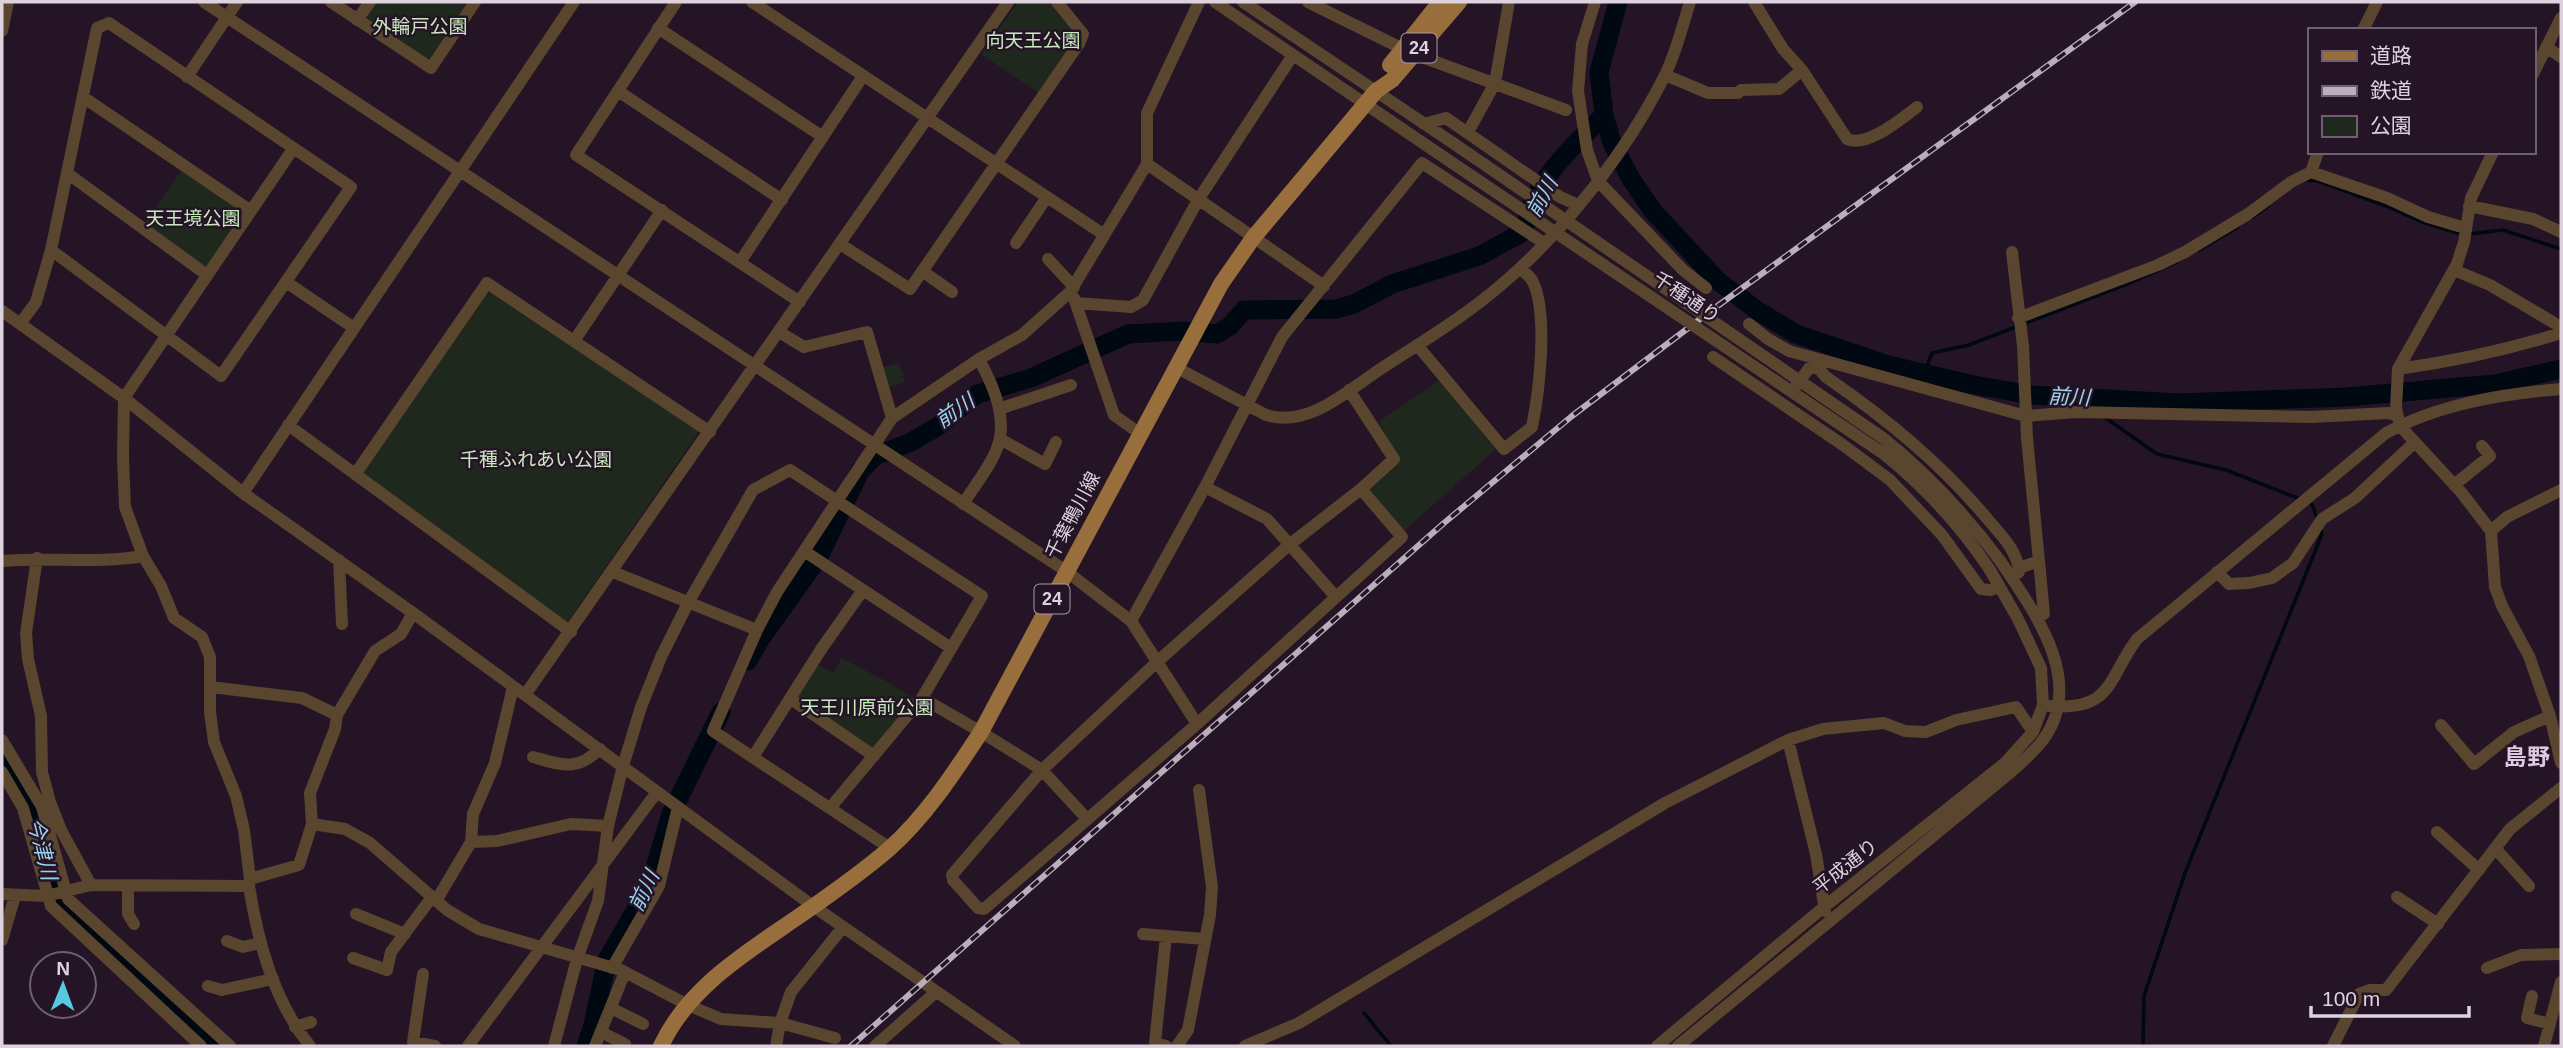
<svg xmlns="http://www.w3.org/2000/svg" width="2563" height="1048" font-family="Helvetica,'Noto Sans JP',sans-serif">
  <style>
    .green { fill: #1f281c }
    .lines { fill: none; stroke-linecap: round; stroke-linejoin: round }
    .stream { stroke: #000812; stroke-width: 3.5 }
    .river { stroke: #000812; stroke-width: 19 }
    .minor { stroke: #5a452e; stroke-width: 12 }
    .major { stroke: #996e3d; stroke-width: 16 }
    .rail-casing { stroke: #baaebc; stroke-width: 6 }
    .rail { stroke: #241426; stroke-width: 3.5; stroke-dasharray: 10; stroke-linecap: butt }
    .minor-bridge { stroke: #5a452e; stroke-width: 12 }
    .labels { text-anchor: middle; stroke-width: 5; stroke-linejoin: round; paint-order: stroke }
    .shield { fill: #241426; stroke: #a699a7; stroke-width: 2 }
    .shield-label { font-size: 18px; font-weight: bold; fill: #ddd2de }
    .park-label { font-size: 19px; fill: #c8e9bc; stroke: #241426 }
    .street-label { font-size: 19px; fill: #ddd2de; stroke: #241426 }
    .water-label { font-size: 21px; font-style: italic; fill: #99d2ee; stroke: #241426 }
    .quarter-label { font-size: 23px; font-weight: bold; fill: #e0cae2; stroke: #241426 }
  </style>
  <rect width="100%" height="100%" fill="#241426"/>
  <!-- green -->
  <path class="green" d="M374 2H468L430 58H424L365 20V14Z
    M1018 2H1051L1077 33V37L1039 93 981 54Z
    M181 171 240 209 242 213 207 265 203 266 145 223Z
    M491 293 697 429 698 433 569 620 564 622 364 475V470L486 294Z
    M899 363 905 382 887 388 881 368Z
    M1440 380 1496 449 1404 531 1369 490V486L1400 458 1378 422Z
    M841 658 884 680 914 698 875 747H870L799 700 798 695 818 665 834 673Z"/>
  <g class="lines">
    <!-- stream -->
    <path class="stream" d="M2308 180 2318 181 2386 206 2422 222 2461 234
      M2253 217 2269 205
      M2469 234 2503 230 2561 249
      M2199 250 2238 227
      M1924 373 1932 353 1969 345 2130 283 2177 262
      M2076 398 2091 408
      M2103 416 2157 454 2226 470 2300 499
      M2307 502 2312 504 2317 518
      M1364 1013 1391 1046
      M2143 1046 2144 996 2185 873 2322 534 2320 529"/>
    <!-- river -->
    <path class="river" d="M1618 2 1599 72 1604 115 1612 143 1631 179 1653 211 1718 281 1758 311 1796 334 1888 365 1974 385 2032 395 2179 403 2346 397 2495 384 2561 369
      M748 661 759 641 819 557 860 471 875 456 909 443 937 427 977 394 1031 378 1128 334 1182 331 1217 334 1230 326 1244 310 1336 309 1354 304 1392 284 1479 256 1523 232C1527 222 1529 211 1534 201 1548 167 1580 140 1604 115
      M2 756 33 809 55 899 216 1046
      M586 1046 592 1029 607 960 650 885 671 814 721 712"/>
    <!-- minor -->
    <path class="minor" d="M204 2 1066 571 1131 621 1197 724
      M331 2 431 68 475 2
      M676 2 576 155 800 302
      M752 2 1103 234
      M1215 2 1448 160
      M1243 2 1453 143
      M1308 2 1403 49
      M1595 2 1582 44 1578 91 1587 150 1598 181 1683 270 1706 288
      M1754 2 1783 49 1802 70 1847 139C1867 148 1901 119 1917 107
      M357 20 370 2
      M658 28 823 137
      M2363 30 2377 2
      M2 31 8 2
      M2546 47 2561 57
      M1414 54 1566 110
      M2533 74 2561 18
      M1665 75 1708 93H1738L1741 90 1779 89 1802 70
      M187 77 237 2
      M618 91 782 200
      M83 97 251 211
      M1424 124 1446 118 1560 197 1578 205
      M1468 132 1495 83 1509 2
      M293 149 124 398 123 457 125 507 143 556 161 586 174 618 202 637 210 657V712L214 742 236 796 244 830 250 879 249 886C258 943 274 1001 310 1046
      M2493 152 2471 198 2464 242 2457 264 2398 369 2396 408 2400 426 2461 492 2491 531 2495 587 2502 606 2529 656 2550 716 2561 763
      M1147 164 1324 286
      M2311 172 2318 152
      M67 173 207 275
      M2469 206 2533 219 2561 232
      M1016 243 1047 197
      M840 244 910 289 1080 42 1083 34 1057 2
      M2012 252 2023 346 2027 438 2039 561 2019 568
      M1048 259 1074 287
      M740 262 863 76
      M2454 270 2490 285 2561 327
      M922 271 952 292
      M286 282 354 328
      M1074 298 1114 415 1139 433
      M1076 303 1131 307 1143 300 1198 200 1293 55
      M2 311 124 398 243 493 413 613 813 906 1015 1046
      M2018 318 2158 265 2185 252 2248 214 2291 182 2311 172 2387 198 2428 217 2465 228
      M20 324 36 302 51 250 97 28 109 23 351 187 221 376 51 250
      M1749 324 1768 339 1789 351 2026 416 2076 412 2310 417 2389 413 2397 416
      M779 332 804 347 867 332 892 418
      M574 341 662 210
      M1417 345 1504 449 1532 427C1539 393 1549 312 1532 280 1529 276 1524 272 1521 268
      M1713 357 1843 445 1890 480 1942 535 1981 589 1991 590 1999 587
      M1177 368 1266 415C1308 428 1346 392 1379 370 1420 343 1464 317 1501 285 1564 232 1627 151 1664 77 1676 54 1682 27 1690 2
      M2398 369C2455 361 2506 350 2561 333
      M1349 390 1394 459 1361 489 1289 545 1158 661 1042 770 952 875 953 880 978 908 984 909 1197 724 1402 537 1361 489
      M1793 390 1810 367 1819 369 1826 377C1887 419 1942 464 1990 522 2002 536 2018 552 2019 572L2012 578
      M999 409 1071 385
      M288 425 571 632
      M1000 439 1045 464 1056 442
      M356 473 487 283 710 432
      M2454 485 2490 456 2482 446
      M1205 487 1267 519 1336 597
      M243 493 574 2
      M963 504C973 488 987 471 995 453 1010 422 994 387 979 359
      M2491 531 2507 517 2561 490
      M804 551 951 648
      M37 558 26 633 28 659 41 716 42 772 50 802 61 830 91 885
      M339 560 342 624
      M2 561C49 557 97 564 143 556
      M2039 561 2044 614
      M613 572 757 630
      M2217 572 2229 584 2249 583 2272 578 2293 563 2322 519 2355 498 2414 443
      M1131 621 1205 487 1282 337 1422 163 1544 243
      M211 687 302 698 337 715 335 729 310 793 312 824 299 865 250 879
      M525 695 1008 2
      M922 698 981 732 1042 770 1087 819
      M791 699 874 756
      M2050 706C2113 711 2107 679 2137 639L2386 433C2439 404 2502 394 2561 389
      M337 715 375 651 401 634 413 613
      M2441 725 2474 764 2514 732 2550 716
      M2 740 42 807 68 899 230 1046
      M1788 740 1816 854 1825 911
      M533 757C562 765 576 772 600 749
      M753 757 822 648 863 590
      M2 772 23 808 51 906 201 1046
      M312 824 345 829 370 843 447 910 479 929 621 970 688 1005 721 1019 780 1023 835 1038
      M2437 832 2479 870
      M471 842 497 841 571 824 608 826
      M890 848 713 731 757 630 777 592 892 418 979 359 1022 335 1070 292 1147 164V113L1199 2
      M2495 848 2529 886
      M128 885V914L134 924
      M2 894 46 896 91 885 249 886
      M2397 897 2438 924
      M436 901 471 842 473 814 495 763 513 687
      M356 914 405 934
      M1143 934 1204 939
      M1166 936 1155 1043 1166 1046
      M2 940 15 896
      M227 941 243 947 260 943
      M353 958 387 970 391 952 432 897
      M612 968 659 886 678 807
      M2487 968 2521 955 2561 954
      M423 974 413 1042 435 1046
      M208 986 222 990 273 979
      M2532 996 2527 1018 2550 1024
      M611 1008 643 1024
      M295 1027 311 1022
      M601 1032 625 1044
      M468 1046 657 792
      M554 1046 577 959 598 901 608 826 623 766 641 707 661 657 688 603 753 490 790 470 982 596 922 698 830 808
      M595 1046 625 972
      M776 1046 780 1023 791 992 843 927
      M875 1046 936 992
      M1177 1046 1188 1030 1210 915 1212 887 1199 790
      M1245 1046 1299 1023 1665 803 1788 740 1823 729 1884 723 1905 731 1926 732 1956 720 2016 707 2033 732
      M1657 1046 1824 907 2005 763 2033 732 2043 705 2041 668 2018 619 1990 570
      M1678 1046 2012 771C2022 762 2034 752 2043 740 2086 681 2035 613 2001 562
      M2333 1046 2359 994 2370 990H2386L2510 829 2561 788
      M2544 1046 2561 982"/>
    <!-- major -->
    <path class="major" d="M1390 65 1440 2
      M661 1046C688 988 744 954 795 919 827 897 860 874 889 849 926 816 954 773 981 732L1221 284 1253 238 1310 170 1376 91 1392 80 1459 2"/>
    <defs>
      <path id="rail" d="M851 1046 1444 523 1572 416 1712 310 2135 2"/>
    </defs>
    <!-- rail casing -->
    <use href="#rail" class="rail-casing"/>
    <!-- rail -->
    <use href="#rail" class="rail"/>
    <!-- minor-bridge -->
    <path class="minor-bridge" d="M1453 143 1883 438C1929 475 1966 515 2001 562
      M1448 160 1884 454C1926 488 1960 525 1990 570"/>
  </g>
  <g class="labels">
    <!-- shield labels -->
    <g class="shield">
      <rect x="1401.5" y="33.5" width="35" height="29" rx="5"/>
      <rect x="1034.5" y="584.5" width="35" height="29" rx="5"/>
    </g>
    <g class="shield-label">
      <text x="1419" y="54">24</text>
      <text x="1052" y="605">24</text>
    </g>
    <!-- park labels -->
    <g class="park-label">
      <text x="420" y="33">外輪戸公園</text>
      <text x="1033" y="47">向天王公園</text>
      <text x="193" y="225">天王境公園</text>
      <text x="536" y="466">千種ふれあい公園</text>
      <text x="867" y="714">天王川原前公園</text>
    </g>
    <!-- street labels -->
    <g class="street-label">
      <text transform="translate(1687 297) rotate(34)" y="7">千種通り</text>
      <text transform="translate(1072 515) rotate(-62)" y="7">千葉鴨川線</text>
      <text transform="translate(1845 866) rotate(-38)" y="7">平成通り</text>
    </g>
    <!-- water labels -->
    <g class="water-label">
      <text transform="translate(1542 197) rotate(-61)" y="7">前川</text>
      <text transform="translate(2069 397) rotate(3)" y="7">前川</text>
      <text transform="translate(955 411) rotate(-35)" y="7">前川</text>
      <text transform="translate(42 849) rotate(76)" y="7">今津川</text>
      <text transform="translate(644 891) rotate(-64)" y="7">前川</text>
    </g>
    <!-- quarter labels -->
    <g class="quarter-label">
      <text x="2527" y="765">島野</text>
    </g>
  </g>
  <!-- border -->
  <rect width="2563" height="1048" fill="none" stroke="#ddd2de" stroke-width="7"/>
  <!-- legend -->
  <rect x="2308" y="28" width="228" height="126" fill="#241426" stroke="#6e6070" stroke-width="2"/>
  <rect x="2322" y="51" width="35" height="10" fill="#996e3d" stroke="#6e6070" stroke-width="2"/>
  <text x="2370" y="63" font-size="21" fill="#ddd2de">道路</text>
  <rect x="2322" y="86" width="35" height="10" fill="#baaebc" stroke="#6e6070" stroke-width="2"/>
  <text x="2370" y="98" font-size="21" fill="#ddd2de">鉄道</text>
  <rect x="2322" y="116" width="35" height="21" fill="#1f281c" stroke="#6e6070" stroke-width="2"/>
  <text x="2370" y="133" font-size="21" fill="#ddd2de">公園</text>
  <!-- north arrow -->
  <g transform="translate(63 985) rotate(1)"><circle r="33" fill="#241426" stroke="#6e6070" stroke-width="2"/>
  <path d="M0-5L12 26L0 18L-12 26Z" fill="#56c9e0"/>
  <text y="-10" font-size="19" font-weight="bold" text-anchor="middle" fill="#ddd2de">N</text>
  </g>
  <!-- scale -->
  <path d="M2311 1006v10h158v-10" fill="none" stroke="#ddd2de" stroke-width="3.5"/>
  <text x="2322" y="1006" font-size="21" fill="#ddd2de" stroke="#241426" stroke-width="5" paint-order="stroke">100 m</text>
</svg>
